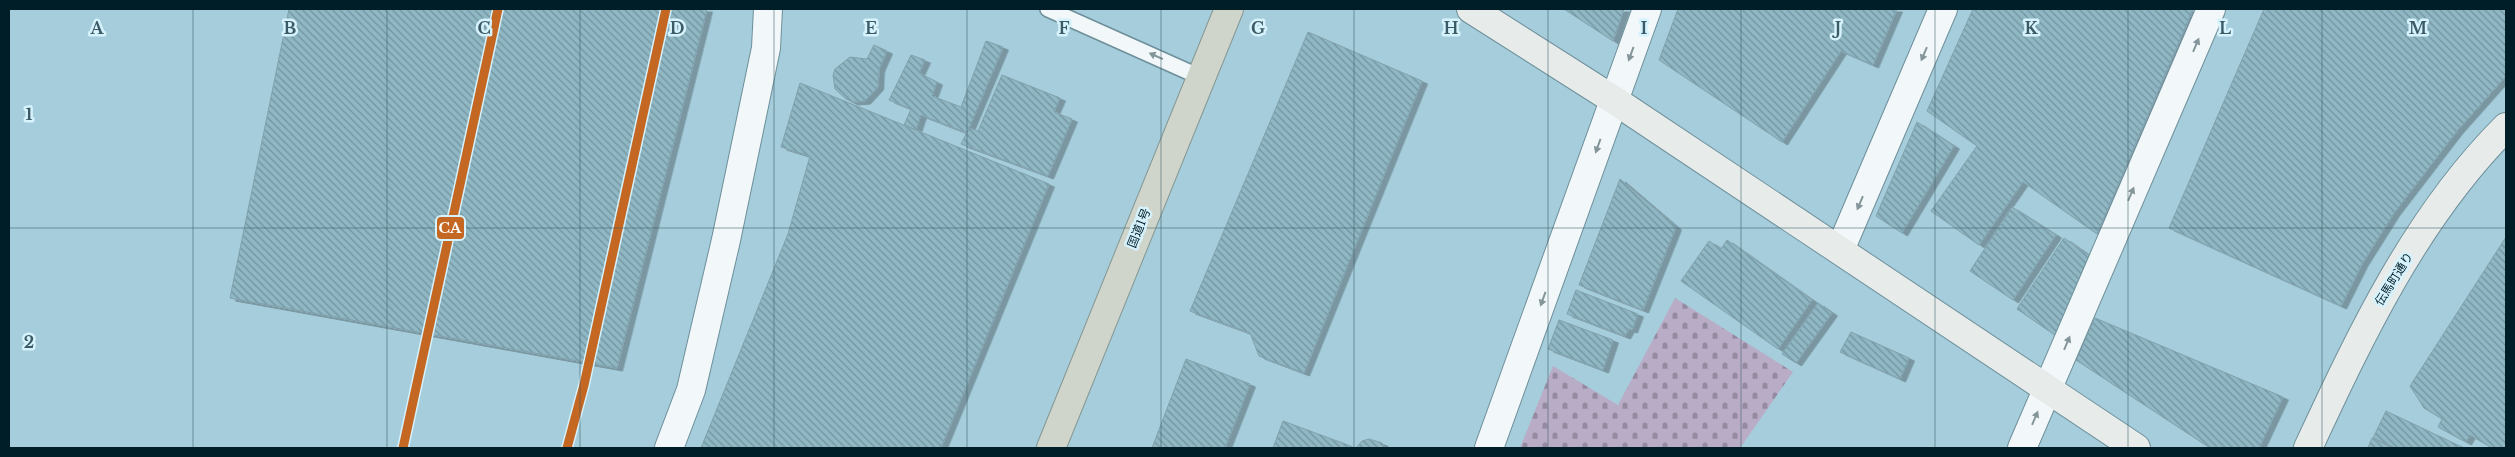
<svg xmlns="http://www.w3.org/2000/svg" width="2515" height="457" font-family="'Libre Baskerville','Noto Sans JP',serif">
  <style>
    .cemetery { fill: url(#cemetery-stones) }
    .building { fill: url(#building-back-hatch); stroke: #81a1ac; filter: url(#shadow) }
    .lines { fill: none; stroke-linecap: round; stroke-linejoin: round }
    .lane-casing { stroke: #6e8f9a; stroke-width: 18 }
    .street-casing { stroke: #6e8f9a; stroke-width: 30 }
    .secondary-casing { stroke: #6e8f9a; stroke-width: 30 }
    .highway-casing { stroke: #859792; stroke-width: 30 }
    .lane { stroke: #f2f8fa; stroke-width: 15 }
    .street { stroke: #f2f8fa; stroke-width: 28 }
    .secondary { stroke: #e7eceb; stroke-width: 28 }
    .highway { stroke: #d0d5cb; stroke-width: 28 }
    .rail-1-casing { stroke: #d6f2fc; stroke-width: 12 }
    .rail-1 { stroke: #c36722; stroke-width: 9 }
    .oneway { fill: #85969b }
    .grid { fill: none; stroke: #3a5b66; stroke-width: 1; stroke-opacity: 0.55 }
    .labels { text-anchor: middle; stroke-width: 5; stroke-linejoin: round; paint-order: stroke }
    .street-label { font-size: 12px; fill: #001e27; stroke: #d6f2fc }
    .grid-label { font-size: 16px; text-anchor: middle; font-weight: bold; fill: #3a5b66; stroke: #d6f2fc; stroke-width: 5; stroke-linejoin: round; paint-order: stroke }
    .line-badge { stroke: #d6f2fc; stroke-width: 2 }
    .badge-label { font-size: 14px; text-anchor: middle; font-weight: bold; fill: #fff }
  </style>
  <defs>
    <pattern id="cemetery-stones" width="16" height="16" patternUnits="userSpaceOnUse" patternTransform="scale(1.25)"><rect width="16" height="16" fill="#b9acc6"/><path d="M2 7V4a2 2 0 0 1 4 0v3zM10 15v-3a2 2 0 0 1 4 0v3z" fill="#948ba1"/></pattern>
    <pattern id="building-back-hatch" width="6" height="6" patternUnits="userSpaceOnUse" patternTransform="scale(1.25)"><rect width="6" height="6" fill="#8fb7c4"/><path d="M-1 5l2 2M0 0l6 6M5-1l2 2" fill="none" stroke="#72949f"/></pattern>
    <filter id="shadow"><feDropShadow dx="5.5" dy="3" stdDeviation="0" flood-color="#0004"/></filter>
  </defs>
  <rect width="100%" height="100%" fill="#a5cddb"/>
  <!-- cemetery -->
  <path class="cemetery" d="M1675 298 1793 372 1740 448H1520L1553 366 1618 405Z"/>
  <!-- building -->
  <path class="building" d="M289 9H707L617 368 230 298Z
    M1564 9H1624L1613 41Z
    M1678 9H1897L1873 65 1841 51 1782 142 1659 60Z
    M1973 9H2193L2097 234 2023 182 1979 245 1931 211 1977 146 1927 111Z
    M2264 9H2506V76L2457 131 2394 213 2362 264 2341 306 2169 228Z
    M1308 32 1422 81 1304 373 1259 356 1250 333 1190 311Z
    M986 41 1003 47 967 133 921 115 916 130 904 125 911 109 889 100 911 55 925 60 919 73 937 82 932 96 961 107Z
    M874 45 887 51 879 69 878 87 865 101 853 102 846 99 835 89 833 75 835 69 850 57 867 59Z
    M1002 75 1060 98 1054 112 1072 119 1048 176 961 144 969 128 978 131Z
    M800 83 1049 184 941 448H701L788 234 810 156 781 147Z
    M1917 122 1954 146 1902 233 1876 216Z
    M1620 179 1676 227 1643 310 1579 285Z
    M2012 207 2056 235 2013 300 1970 271Z
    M2506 237V448H2492L2470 435 2466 442 2438 427 2442 419 2424 408 2410 386Z
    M2064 238 2090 256 2084 267 2090 270 2059 338 2017 309Z
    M1727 240 1812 300 1778 349 1681 281 1709 241 1721 249Z
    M1576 290 1638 314 1632 330 1629 329 1625 336 1567 314Z
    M1818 303 1832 313 1796 363 1782 354Z
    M2095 318 2283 397 2259 448H2210L2076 360Z
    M1559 320 1613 340 1603 370 1548 349Z
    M1851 332 1909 358 1900 379 1840 352Z
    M1186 359 1250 384 1225 448H1152Z
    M2386 411 2464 448H2395L2373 438Z
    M1283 421 1348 445 1355 448H1273Z
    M2372 438 2393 448H2368Z
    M1369 439 1382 443 1385 448H1356L1362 441Z"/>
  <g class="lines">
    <defs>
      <path id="lane" d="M1048 9 1200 77"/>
      <path id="street" d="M1840 250 1943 9
        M669 448 691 390 726 240 766 48 768 9
        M1489 448 1647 9
        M2022 448 2211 9"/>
      <path id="secondary" d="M1471 9 1614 100 2136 448
        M2308 448C2361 334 2416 217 2506 127"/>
      <path id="highway" d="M1051 448 1229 9"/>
    </defs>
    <!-- lane casing -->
    <use href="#lane" class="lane-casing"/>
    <!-- street casing -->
    <use href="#street" class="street-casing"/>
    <!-- secondary casing -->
    <use href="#secondary" class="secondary-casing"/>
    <!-- highway casing -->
    <use href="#highway" class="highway-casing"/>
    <!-- lane -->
    <use href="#lane" class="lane"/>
    <!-- street -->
    <use href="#street" class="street"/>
    <!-- secondary -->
    <use href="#secondary" class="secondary"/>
    <!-- highway -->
    <use href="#highway" class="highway"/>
    <defs>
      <path id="rail-1" d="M403 448 498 9
        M567 448 584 385 666 9"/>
    </defs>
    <!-- rail-1 casing -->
    <use href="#rail-1" class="rail-1-casing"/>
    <!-- rail-1 -->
    <use href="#rail-1" class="rail-1"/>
  </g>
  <!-- one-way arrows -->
  <defs><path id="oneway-solid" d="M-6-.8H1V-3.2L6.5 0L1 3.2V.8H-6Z" transform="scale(1.25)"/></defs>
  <g class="oneway">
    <use href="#oneway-solid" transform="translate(2196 45) rotate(-67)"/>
    <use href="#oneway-solid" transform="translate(1631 54) rotate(110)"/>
    <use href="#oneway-solid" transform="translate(1924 54) rotate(113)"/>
    <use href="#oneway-solid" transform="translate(1156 56) rotate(-156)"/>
    <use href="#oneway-solid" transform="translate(1598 146) rotate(110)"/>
    <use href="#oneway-solid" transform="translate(2131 194) rotate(-67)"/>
    <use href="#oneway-solid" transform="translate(1860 203) rotate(113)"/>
    <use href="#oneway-solid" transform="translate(1543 299) rotate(110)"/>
    <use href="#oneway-solid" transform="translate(2067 343) rotate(-67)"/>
    <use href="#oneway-solid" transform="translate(2035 418) rotate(-67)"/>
  </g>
  <!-- grid -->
  <path class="grid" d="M193 9V448M387 9V448M580 9V448M774 9V448M967 9V448M1161 9V448M1354 9V448M1548 9V448M1741 9V448M1935 9V448M2128 9V448M2322 9V448M9 228H2506"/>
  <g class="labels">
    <!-- street labels -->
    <g class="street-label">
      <text transform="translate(1139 228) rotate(-68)" y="4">国道1号</text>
      <text transform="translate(2394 279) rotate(-58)" y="4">伝馬町通り</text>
    </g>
  </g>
  <g class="grid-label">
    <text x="97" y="34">A</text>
    <text x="290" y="34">B</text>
    <text x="484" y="34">C</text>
    <text x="677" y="34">D</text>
    <text x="871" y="34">E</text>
    <text x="1064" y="34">F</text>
    <text x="1258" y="34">G</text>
    <text x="1451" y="34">H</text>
    <text x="1644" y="34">I</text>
    <text x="1838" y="34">J</text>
    <text x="2031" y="34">K</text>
    <text x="2225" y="34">L</text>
    <text x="2418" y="34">M</text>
    <text x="29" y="120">1</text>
    <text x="29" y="348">2</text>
  </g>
  <rect class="line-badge" x="436" y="216" width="29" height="24" rx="5" fill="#c36722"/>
  <g class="badge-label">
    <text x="450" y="233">CA</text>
  </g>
  <!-- border -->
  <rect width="2515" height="457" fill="none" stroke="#001e27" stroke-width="20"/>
</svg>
